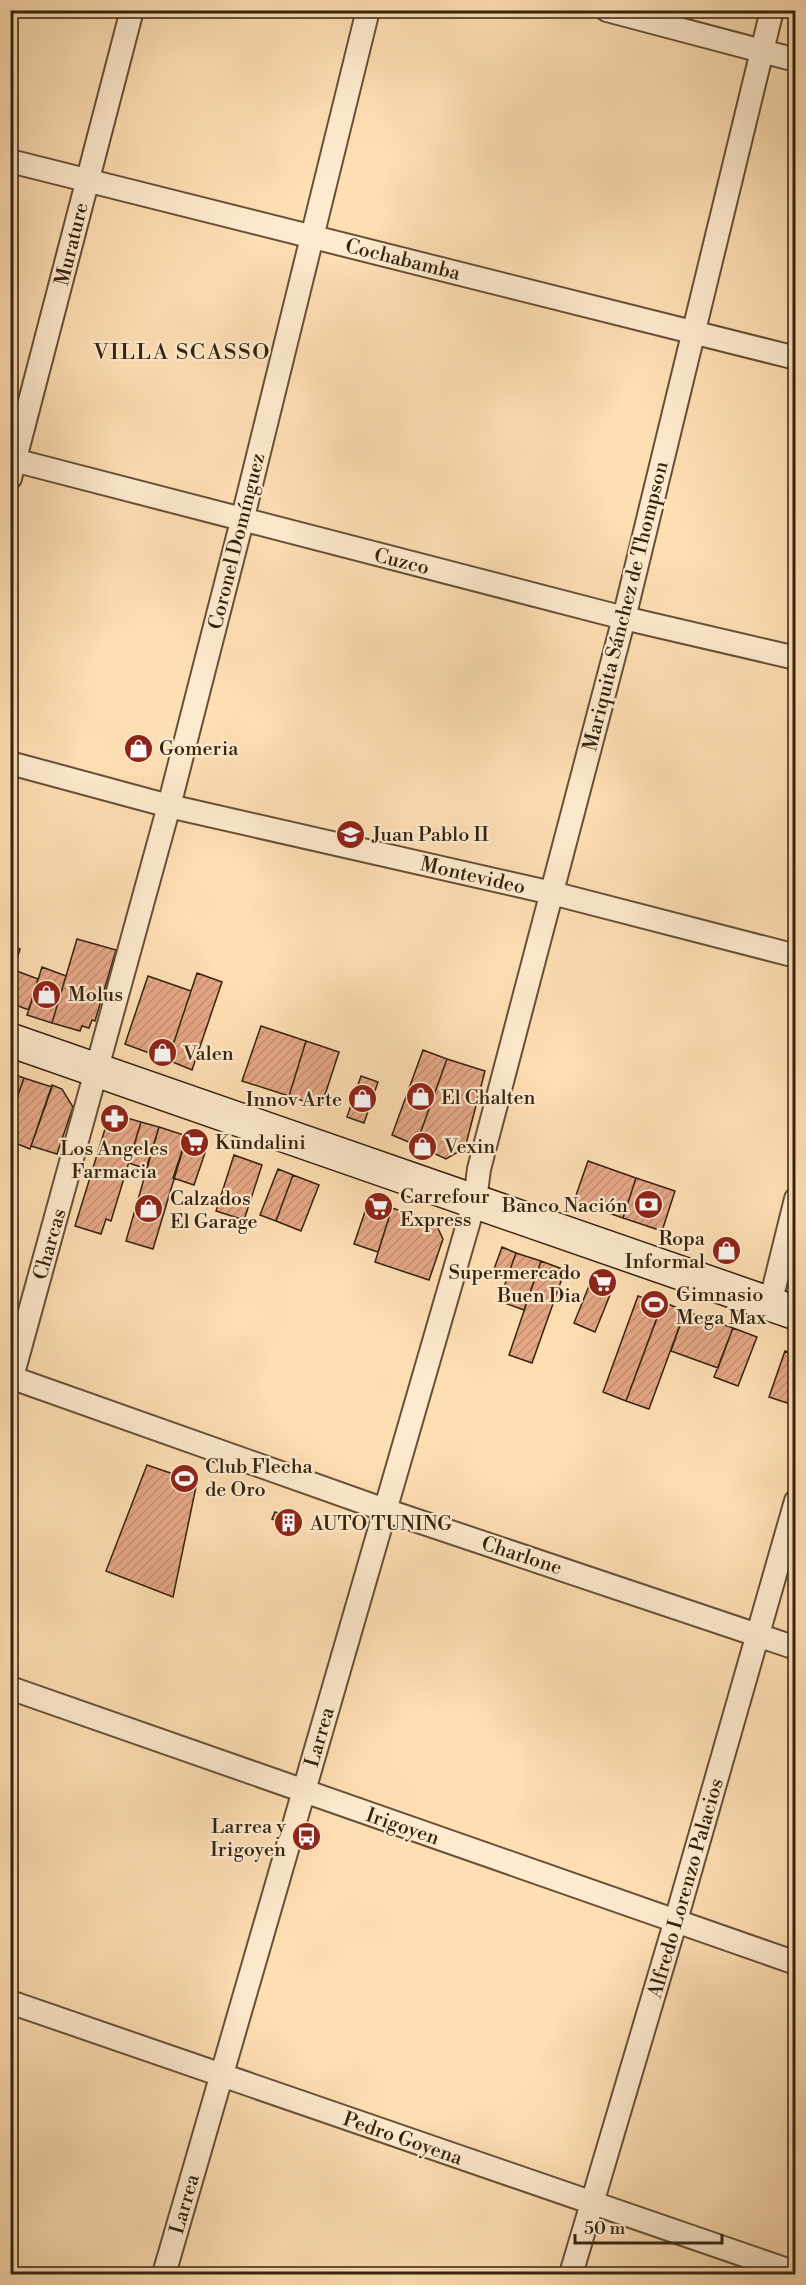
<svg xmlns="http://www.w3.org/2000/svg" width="806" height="2285" font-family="'Libre Bodoni',serif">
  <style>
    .building { fill: url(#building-hatch); stroke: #34220e; stroke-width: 1.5 }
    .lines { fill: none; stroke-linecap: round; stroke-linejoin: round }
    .minor-casing { stroke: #665137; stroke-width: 26 }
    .secondary-casing { stroke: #34220e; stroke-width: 36 }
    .minor { stroke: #feeace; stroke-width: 22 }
    .secondary { stroke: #feeace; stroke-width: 33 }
    .labels { text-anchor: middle; stroke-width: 4.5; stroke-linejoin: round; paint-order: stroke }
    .street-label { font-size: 20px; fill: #34220e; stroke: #feeace }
    .poi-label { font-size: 20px; fill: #34220e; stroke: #feeace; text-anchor: start }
    .quarter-label { font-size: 22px; letter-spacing: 1.5px; fill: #34220e; stroke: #feeace }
  </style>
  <defs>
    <pattern id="building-hatch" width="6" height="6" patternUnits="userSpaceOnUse" patternTransform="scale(1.5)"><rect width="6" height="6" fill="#e5a786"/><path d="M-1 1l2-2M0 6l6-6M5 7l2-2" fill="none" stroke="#c58f72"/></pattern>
  </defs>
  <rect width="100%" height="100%" fill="#fedeb3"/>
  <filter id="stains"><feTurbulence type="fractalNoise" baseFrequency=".00333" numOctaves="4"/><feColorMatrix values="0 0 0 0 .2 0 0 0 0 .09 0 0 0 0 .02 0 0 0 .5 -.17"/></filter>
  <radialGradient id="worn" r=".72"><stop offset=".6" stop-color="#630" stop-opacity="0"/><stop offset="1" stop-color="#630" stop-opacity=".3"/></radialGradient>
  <!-- building -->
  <path class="building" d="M77 939 116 950 95 1021 92 1020 89 1028 82 1026 80 1031 52 1023Z
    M10 946 20 949 10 981Z
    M42 967 66 976 52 1023 27 1015Z
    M14 970 38 979 29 1010 10 1003V981Z
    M197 973 222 982 192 1070 168 1060Z
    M148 976 191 991 168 1060 125 1044Z
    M261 1026 306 1041 289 1096 242 1081Z
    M306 1041 339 1052 321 1107 289 1096Z
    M423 1050 447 1059 416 1145 392 1135Z
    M447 1059 485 1071 465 1148 446 1159 416 1145Z
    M10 1073 24 1078 10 1117Z
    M361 1076 378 1082 364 1123 347 1117Z
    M24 1078 52 1087 30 1149 10 1141V1117Z
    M52 1085 62 1089 73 1107 57 1154 31 1146Z
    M110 1113 141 1122 111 1221 106 1219 101 1234 75 1226Z
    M141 1122 159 1127 146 1169 129 1163Z
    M159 1127 187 1136 153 1249 126 1241Z
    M187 1136 208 1144 194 1185 173 1178Z
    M234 1155 262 1165 244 1220 216 1211Z
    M588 1161 636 1178 623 1218 574 1201Z
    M278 1169 293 1175 276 1221 260 1215Z
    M293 1175 319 1185 301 1231 276 1221Z
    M636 1178 675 1191 662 1231 623 1218Z
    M369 1200 392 1208 378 1252 354 1244Z
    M392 1208 435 1222 443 1239 429 1280 375 1262Z
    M502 1247 516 1253 507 1278 493 1272Z
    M516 1253 541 1261 524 1310 499 1301Z
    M541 1261 565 1270 532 1363 509 1355Z
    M593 1276 614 1285 595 1332 574 1323Z
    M638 1296 662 1304 626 1401 603 1392Z
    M663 1302 685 1311 649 1409 626 1401Z
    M685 1311 733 1328 718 1368 671 1351Z
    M733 1328 757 1337 738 1386 714 1377Z
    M785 1351 796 1355V1406L769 1397Z
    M147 1465 197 1482 173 1597 106 1571Z
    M275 1512 296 1519 293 1527 272 1519Z"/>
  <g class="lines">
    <defs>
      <path id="minor" d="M607 10 796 60
        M10 161 796 358
        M10 459 624 618 796 658
        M10 478 132 10
        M10 763 169 806 552 893 796 956
        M770 1304 796 1199
        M10 1377 385 1510 796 1648
        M10 1384 169 806 242 521 368 10
        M10 1688 796 1963
        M10 2002 796 2273
        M164 2274 475 1200 479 1169 624 618 772 10
        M571 2274 676 1920 796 1501"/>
      <path id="secondary" d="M10 1040 796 1313"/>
    </defs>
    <!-- minor casing -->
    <use href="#minor" class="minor-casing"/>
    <!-- secondary casing -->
    <use href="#secondary" class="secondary-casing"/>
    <!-- minor -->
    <use href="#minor" class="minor"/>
    <!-- secondary -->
    <use href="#secondary" class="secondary"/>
  </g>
  <!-- icons -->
  <defs>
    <symbol id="shop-disc" viewBox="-11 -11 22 22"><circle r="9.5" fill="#8f2418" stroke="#feeace"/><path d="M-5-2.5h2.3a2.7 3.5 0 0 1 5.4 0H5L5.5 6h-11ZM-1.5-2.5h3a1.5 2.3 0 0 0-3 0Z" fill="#fff"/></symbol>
    <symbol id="university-disc" viewBox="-11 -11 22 22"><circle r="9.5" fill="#8f2418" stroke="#feeace"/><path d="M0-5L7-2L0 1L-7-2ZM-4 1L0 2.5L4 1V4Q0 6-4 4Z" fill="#fff"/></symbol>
    <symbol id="pharmacy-disc" viewBox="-11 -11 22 22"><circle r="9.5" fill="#8f2418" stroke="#feeace"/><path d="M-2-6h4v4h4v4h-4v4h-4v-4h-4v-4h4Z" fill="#fff"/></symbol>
    <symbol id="supermarket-disc" viewBox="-11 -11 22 22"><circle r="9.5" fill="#8f2418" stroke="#feeace"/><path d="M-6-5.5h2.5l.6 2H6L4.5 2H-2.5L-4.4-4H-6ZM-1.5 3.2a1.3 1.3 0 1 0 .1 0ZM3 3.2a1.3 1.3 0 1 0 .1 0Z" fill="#fff"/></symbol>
    <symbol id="bank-disc" viewBox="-11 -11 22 22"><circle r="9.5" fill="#8f2418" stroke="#feeace"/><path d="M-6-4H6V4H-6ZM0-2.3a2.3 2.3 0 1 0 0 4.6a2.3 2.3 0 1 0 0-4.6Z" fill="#fff"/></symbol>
    <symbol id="stadium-disc" viewBox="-11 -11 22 22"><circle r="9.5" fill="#8f2418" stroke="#feeace"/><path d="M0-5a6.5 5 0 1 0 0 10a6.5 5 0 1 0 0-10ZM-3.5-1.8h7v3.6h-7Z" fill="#fff"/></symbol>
    <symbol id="building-disc" viewBox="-11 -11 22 22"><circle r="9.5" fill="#8f2418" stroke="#feeace"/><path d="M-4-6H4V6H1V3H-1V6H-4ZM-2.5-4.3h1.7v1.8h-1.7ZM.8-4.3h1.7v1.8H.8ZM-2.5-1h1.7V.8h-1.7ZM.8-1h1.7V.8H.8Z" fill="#fff"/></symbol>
    <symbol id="bus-disc" viewBox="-11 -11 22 22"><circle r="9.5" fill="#8f2418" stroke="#feeace"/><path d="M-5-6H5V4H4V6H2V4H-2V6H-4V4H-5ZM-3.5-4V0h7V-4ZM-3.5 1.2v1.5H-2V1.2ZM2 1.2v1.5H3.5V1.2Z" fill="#fff"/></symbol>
  </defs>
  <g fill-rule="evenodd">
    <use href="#shop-disc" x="122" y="732" width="33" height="33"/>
    <use href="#university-disc" x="334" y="818" width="33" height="33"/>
    <use href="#shop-disc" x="30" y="978" width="33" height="33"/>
    <use href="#shop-disc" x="146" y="1036" width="33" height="33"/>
    <use href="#shop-disc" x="404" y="1080" width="33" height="33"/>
    <use href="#shop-disc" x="346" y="1082" width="33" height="33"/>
    <use href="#pharmacy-disc" x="98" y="1102" width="33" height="33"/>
    <use href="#supermarket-disc" x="178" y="1126" width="33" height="33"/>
    <use href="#shop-disc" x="406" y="1130" width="33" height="33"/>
    <use href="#bank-disc" x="632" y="1188" width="33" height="33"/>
    <use href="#supermarket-disc" x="362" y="1190" width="33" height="33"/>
    <use href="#shop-disc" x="132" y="1192" width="33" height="33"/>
    <use href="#shop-disc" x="710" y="1234" width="33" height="33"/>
    <use href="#supermarket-disc" x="586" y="1266" width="33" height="33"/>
    <use href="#stadium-disc" x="638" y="1288" width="33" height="33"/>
    <use href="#stadium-disc" x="168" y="1462" width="33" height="33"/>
    <use href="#building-disc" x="272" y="1506" width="33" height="33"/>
    <use href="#bus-disc" x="290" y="1820" width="33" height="33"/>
  </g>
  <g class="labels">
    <!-- street labels -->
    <g class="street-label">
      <text transform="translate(71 244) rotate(-76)" y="7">Murature</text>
      <text transform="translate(403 259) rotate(14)" y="7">Cochabamba</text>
      <text transform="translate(236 541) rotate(-76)" y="7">Coronel Domínguez</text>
      <text transform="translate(402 561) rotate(14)" y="7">Cuzco</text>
      <text transform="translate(625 606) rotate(-76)" y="7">Mariquita Sánchez de Thompson</text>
      <text transform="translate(473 875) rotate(13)" y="7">Montevideo</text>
      <text transform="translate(49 1244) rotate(-74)" y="7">Charcas</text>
      <text transform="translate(522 1555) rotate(18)" y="7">Charlone</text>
      <text transform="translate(319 1737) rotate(-74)" y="7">Larrea</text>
      <text transform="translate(403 1826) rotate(19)" y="7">Irigoyen</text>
      <text transform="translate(685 1888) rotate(-74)" y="7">Alfredo Lorenzo Palacios</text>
      <text transform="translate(403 2138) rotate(19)" y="7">Pedro Goyena</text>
      <text transform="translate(184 2204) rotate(-74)" y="7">Larrea</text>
    </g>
    <!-- poi labels -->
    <g class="poi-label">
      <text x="159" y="755">Gomeria</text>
      <text x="372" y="841">Juan Pablo II</text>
      <text x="68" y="1001">Molus</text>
      <text x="183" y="1060">Valen</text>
      <text x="441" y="1104">El Chalten</text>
      <text x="342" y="1106" text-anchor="end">Innov Arte</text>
      <text x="215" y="1149">Kundalini</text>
      <text x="444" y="1153">Vexin</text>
      <text x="114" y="1155" text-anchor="middle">Los Angeles<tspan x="114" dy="23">Farmacia</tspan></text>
      <text x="400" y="1203">Carrefour<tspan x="400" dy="23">Express</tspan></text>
      <text x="170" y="1205">Calzados<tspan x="170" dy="23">El Garage</tspan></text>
      <text x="628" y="1212" text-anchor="end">Banco Nación</text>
      <text x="705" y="1245" text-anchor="end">Ropa<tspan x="705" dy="23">Informal</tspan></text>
      <text x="581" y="1279" text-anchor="end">Supermercado<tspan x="581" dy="23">Buen Dia</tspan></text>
      <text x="676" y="1301">Gimnasio<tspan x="676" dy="23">Mega Max</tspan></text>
      <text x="205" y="1473">Club Flecha<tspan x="205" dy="23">de Oro</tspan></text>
      <text x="310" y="1530">AUTO TUNING</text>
      <text x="286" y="1833" text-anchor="end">Larrea y<tspan x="286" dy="23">Irigoyen</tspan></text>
    </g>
    <!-- quarter labels -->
    <g class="quarter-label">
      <text x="182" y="359">VILLA SCASSO</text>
    </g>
  </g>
  <!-- margin -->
  <rect width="806" height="2285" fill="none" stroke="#fedeb3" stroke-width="36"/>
  <rect x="12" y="12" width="782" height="2261" fill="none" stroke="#34220e" stroke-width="3"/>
  <rect x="18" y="18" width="770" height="2249" fill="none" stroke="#34220e" stroke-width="1.5"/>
  <!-- scale -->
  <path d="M575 2234v9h147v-9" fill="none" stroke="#34220e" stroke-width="3"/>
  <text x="584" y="2234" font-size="18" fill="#34220e" stroke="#feeace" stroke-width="4.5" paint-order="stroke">50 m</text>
  <rect width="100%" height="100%" filter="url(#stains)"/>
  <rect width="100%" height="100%" fill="url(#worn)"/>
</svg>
